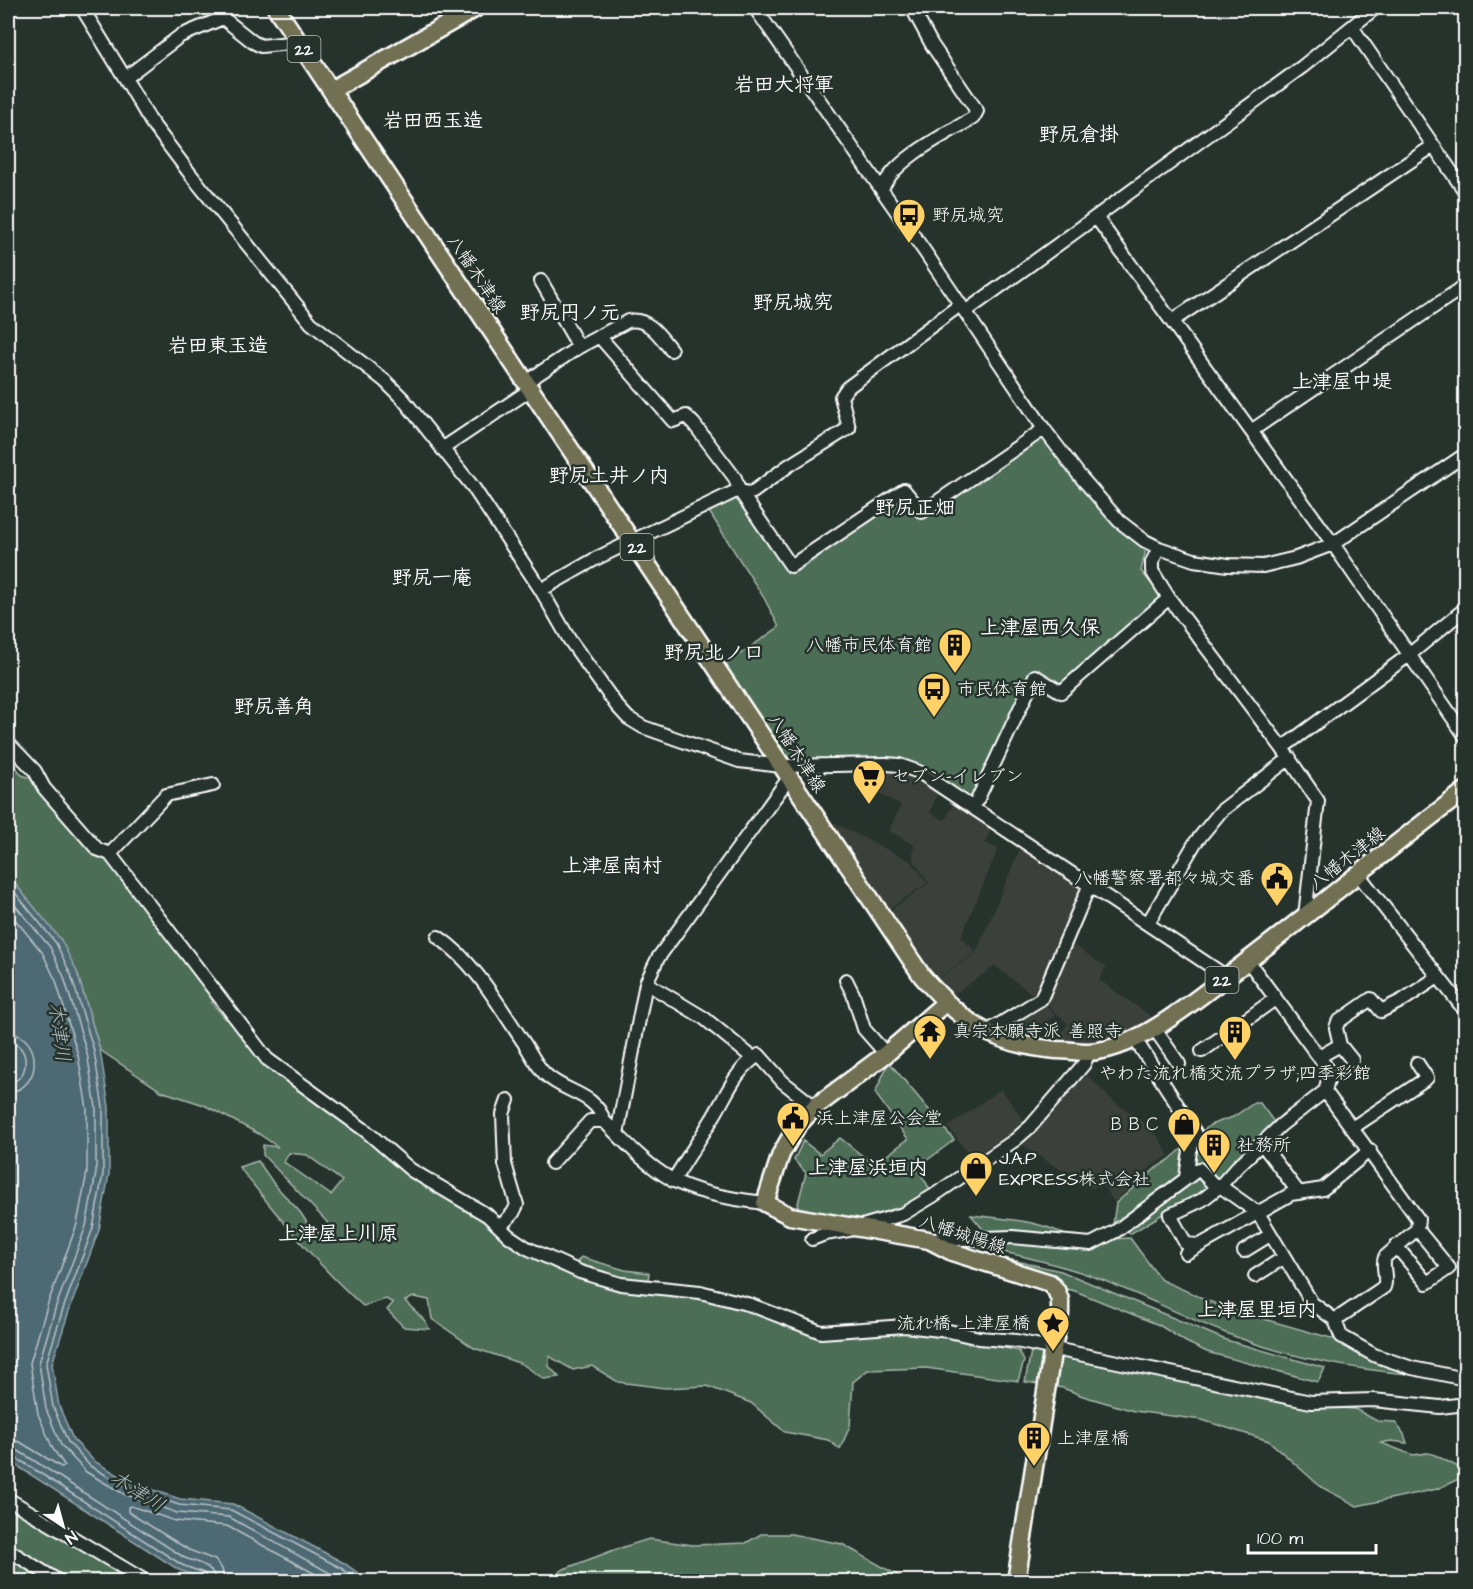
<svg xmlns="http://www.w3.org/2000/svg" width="1473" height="1589" font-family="'Architects Daughter','Klee One',sans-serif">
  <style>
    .built { fill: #3b413a }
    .green { fill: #4e6e57; stroke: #a6b6ab; stroke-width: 1.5; fill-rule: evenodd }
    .water { fill: #4e6973; stroke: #95a5ab; stroke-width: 1.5 }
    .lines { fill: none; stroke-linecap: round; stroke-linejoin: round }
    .shore { stroke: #b8c3c7; stroke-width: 1.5 }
    .minor-casing { stroke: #fff; stroke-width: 16 }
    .major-casing { stroke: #fff; stroke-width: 21 }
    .minor { stroke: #26332d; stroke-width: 12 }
    .major { stroke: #716f52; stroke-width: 16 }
    .labels { text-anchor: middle; stroke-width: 5; stroke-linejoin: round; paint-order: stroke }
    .shield { fill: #26332d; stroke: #bec2c0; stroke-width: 1.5 }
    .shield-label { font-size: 16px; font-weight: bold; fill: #fff }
    .poi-label { font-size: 18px; fill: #fff; stroke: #26332d; text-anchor: start }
    .street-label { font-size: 18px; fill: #fff; stroke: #26332d }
    .neighbourhood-label { font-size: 20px; font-weight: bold; fill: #fff; stroke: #26332d }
    .water-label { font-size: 20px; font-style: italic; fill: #afbcc0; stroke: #26332d }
  </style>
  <rect width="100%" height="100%" fill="#26332d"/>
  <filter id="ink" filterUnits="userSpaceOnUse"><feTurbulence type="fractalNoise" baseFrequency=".0167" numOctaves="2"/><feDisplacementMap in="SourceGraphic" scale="12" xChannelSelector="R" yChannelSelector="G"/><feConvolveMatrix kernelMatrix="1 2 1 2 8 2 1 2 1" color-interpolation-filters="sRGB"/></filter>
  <g filter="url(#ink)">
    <!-- built -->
    <path class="built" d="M883 771 914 775 938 791 930 813 945 820 955 801 993 825 985 843 998 849 961 937 976 952 934 981 888 912 929 883 913 859 914 846 922 830 914 845 889 831 901 805 874 791Z
      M824 818 912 862 927 883 887 910Z
      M1022 844 1085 886 1038 998 995 966 948 998 934 982 976 953Z
      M1069 942 1106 967 1099 980 1156 1020 1144 1030 1108 1040 1085 1044 1055 1043 1068 1024 1044 1001Z
      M1043 1002 1056 1015 1021 1038 997 1029Z
      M1084 1072 1114 1102 1144 1122 1159 1138 1169 1156 1154 1164 1114 1202 1101 1182 1093 1189 1030 1151 1020 1141Z
      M1001 1089 1026 1124 975 1162 948 1127Z"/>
    <!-- green -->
    <path class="green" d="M1042 436 1108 519 1146 549 1141 571 1163 598 1062 686 1033 671 972 800 923 769 785 763 723 666 779 627 764 598 708 510 738 494 789 570 904 497 919 516Z
      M8 757 22 775 30 778 37 787 106 853 214 995 212 1003 226 1019H233L265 1061 359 1129 408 1176 574 1266 581 1257 625 1270 649 1273 647 1288 688 1294 748 1309 790 1326 935 1334 1019 1351 1024 1361 1018 1381 926 1368 868 1370 853 1382 850 1426 840 1449 828 1440 785 1432 751 1403 707 1386 665 1388 618 1382 592 1366 573 1370 549 1356V1366L559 1377 544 1379 522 1364 474 1348 432 1319 429 1300 414 1297 405 1301 426 1322 429 1329 404 1327 387 1310 393 1303 386 1299 363 1306C316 1264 278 1216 239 1167L258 1161 274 1184 300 1212 312 1230 328 1235 327 1222 263 1155V1145L278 1147 259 1134 204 1105 161 1091 100 1050 77 972 33 907 8 875ZM289 1153 307 1155 342 1181 331 1195 284 1162Z
      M889 1062 954 1140 917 1168 931 1191 901 1209 861 1221 797 1207 806 1173 794 1160 803 1141 820 1154 840 1138 874 1165 908 1139 875 1093Z
      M1254 1103H1260L1274 1122 1287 1110 1289 1114 1202 1194 1166 1212 1130 1234 1113 1224 1116 1203 1156 1168 1169 1160 1210 1125 1233 1117Z
      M971 1215C1005 1219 1046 1220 1073 1240L987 1234Z
      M1130 1238 1161 1280 1225 1308 1338 1340 1434 1376C1366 1372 1292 1359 1228 1334 1181 1316 1137 1292 1089 1275 1048 1261 1004 1252 961 1243L1018 1244 1092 1250 1112 1239Z
      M946 1245 1061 1271 1226 1340 1325 1368 1318 1382 1207 1352 1186 1342 1159 1325 1075 1291 1066 1289 1060 1292Z
      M1031 1351 1310 1406 1355 1409 1377 1421 1395 1422 1404 1434 1407 1443 1391 1441 1381 1443 1413 1455 1427 1453 1433 1454 1464 1470 1461 1478 1437 1489 1357 1506 1321 1487 1269 1441 1202 1420 1134 1411 1083 1396 1063 1388 1025 1382Z
      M8 1506 141 1581H71L8 1543Z
      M761 1534H791L842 1544 899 1576 904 1581H547L564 1569 614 1550 649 1539 693 1545 746 1543Z
      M8 1553 55 1581H14L8 1578Z"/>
    <!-- water -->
    <path class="water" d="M8 875 61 940 77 972 100 1050 109 1107V1174L99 1230 69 1311 52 1364 59 1406 73 1439 94 1461 130 1482 180 1499 233 1504 344 1563 369 1581H209L179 1570 8 1460V1081L12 1062 8 1045Z"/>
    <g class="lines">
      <!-- shore -->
      <path class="shore" d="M8 884 56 943 71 975 94 1051 103 1108V1174L93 1228 63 1309 46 1364 53 1407 68 1442 90 1466 127 1487 179 1505 231 1510 341 1568 359 1582
        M8 897 50 947 64 977 87 1053 96 1108V1173L86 1226 56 1306 39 1363 46 1409 61 1445 86 1472 124 1494 177 1513 229 1517 346 1582
        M8 911 42 952 56 981 78 1055 87 1109V1172L77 1224 48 1303 30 1363 38 1414 53 1449 65 1466 61 1467 20 1442 8 1439
        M8 1033C43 1034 43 1090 8 1092
        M8 1042C31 1043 31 1081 8 1083
        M8 1448 15 1449 30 1458 185 1558C198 1563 214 1565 216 1582
        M8 1455 12 1456 26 1464 182 1565 204 1573 208 1582
        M225 1582 222 1569 215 1560 189 1550 128 1512V1507L131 1506 175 1521 227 1526 330 1582"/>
      <defs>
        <path id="minor" d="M82 8 125 78 180 36 223 18 253 42 261 46 299 42
          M755 8 925 252 1044 429 1079 475 1119 521 1145 541 1159 548 1194 560 1228 565 1263 566 1296 558 1333 544 1466 454
          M1352 27 1466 193
          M125 78 151 122 191 175 311 323 385 381 403 399 473 487 541 590 569 639 617 706 628 718 643 727 739 761 782 766 886 764 899 765 919 772 1227 977
          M882 189C895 158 945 135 973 118L977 111 932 45 912 8
          M1096 217 1333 544 1466 737
          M965 312 1302 67 1375 8
          M1172 321 1433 146
          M599 336 673 421 686 416 694 424 735 478 739 490 791 566 904 490 922 512 1044 429
          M579 347 628 321C648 317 660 336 671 350
          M526 382 579 347 541 281
          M1251 431 1466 285
          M442 449 530 390
          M1159 548 1152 562V571L1169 598 1282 748 1318 801 1305 916
          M541 590 597 558 732 493 739 490 747 493 753 492 788 466 849 428 841 397 847 388 960 305
          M8 743 35 771 44 788 97 849 110 854 267 1059 366 1131 411 1170 487 1215 509 1236 527 1248 580 1272 621 1284 700 1292 751 1305 821 1332 905 1326 949 1331 979 1338 1016 1341 1311 1402 1373 1400 1440 1407 1466 1404
          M1282 748 1409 655 1466 608
          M974 807 1035 676 1061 692 1169 598
          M110 854 166 795 213 785
          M1358 874 1466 1012
          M1148 923 1195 843 1221 811 1290 758
          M438 937C474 961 498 1004 522 1040 530 1051 535 1064 545 1074 564 1093 595 1092 604 1121 624 1141 646 1165 671 1179 695 1193 738 1200 765 1203
          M846 980 853 994 864 1029 886 1054
          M646 983 704 1018 753 1058
          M1154 1028 1179 1064
          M985 1033 1041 999 1090 884
          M1135 1039 1196 1134 1190 1151 1186 1177
          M1340 1045 1352 1060
          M1202 1051 1275 999
          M1319 1057 1340 1045 1336 1028 1338 1022 1371 999 1381 1011 1403 1000 1438 977
          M1325 1091 1418 1219 1417 1229 1385 1257C1381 1266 1388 1277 1384 1287L1335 1320
          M1352 1128 1427 1078 1417 1063
          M617 1134 646 983 658 958 789 778
          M1262 1144 1299 1193
          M552 1163 590 1121H604
          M673 1181C687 1158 702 1136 715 1114 728 1092 736 1069 759 1055L783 1082 815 1107
          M500 1227 513 1213 517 1205 505 1164 503 1114 508 1100
          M812 1239 825 1234 849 1230 903 1214 933 1196 1015 1140 1031 1126 1084 1064 1089 1052
          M932 1240 1012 1237 1091 1244 1116 1231 1199 1169 1213 1184 1220 1186 1258 1213 1312 1303 1335 1320 1341 1336 1374 1355 1412 1368 1461 1378
          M1201 1245 1186 1244 1170 1215 1202 1200 1220 1186 1237 1167 1281 1125 1325 1091 1328 1080 1327 1068 1248 961
          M1396 1246 1427 1283 1449 1268 1417 1229
          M1244 1251 1270 1235
          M1186 1253 1291 1194 1323 1189 1370 1150
          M1255 1276 1283 1258
          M8 1499 147 1582
          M8 1550 60 1582"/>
        <path id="major" d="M276 8C493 330 706 654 922 976 963 1024 993 1044 1056 1050 1067 1050 1078 1052 1088 1052 1135 1050 1186 1007 1222 980 1255 956 1287 930 1319 905 1368 866 1416 828 1466 790
          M331 90 476 8
          M945 1003 886 1054 815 1107 797 1126 781 1154 765 1203 790 1216 929 1240 952 1252 1050 1283 1056 1290 1060 1300V1314L1052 1353 1016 1582"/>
      </defs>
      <!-- minor casing -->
      <use href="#minor" class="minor-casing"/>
      <!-- major casing -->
      <use href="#major" class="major-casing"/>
      <!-- minor -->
      <use href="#minor" class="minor"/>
      <!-- major -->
      <use href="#major" class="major"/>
    </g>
  </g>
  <!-- icons -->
  <defs>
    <symbol id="bus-pin" viewBox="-11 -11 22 30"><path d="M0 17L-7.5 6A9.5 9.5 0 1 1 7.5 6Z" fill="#ffd166" stroke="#26332d"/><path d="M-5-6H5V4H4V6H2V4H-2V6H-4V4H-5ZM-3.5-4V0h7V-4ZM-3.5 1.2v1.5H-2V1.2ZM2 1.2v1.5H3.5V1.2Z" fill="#111"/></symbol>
    <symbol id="building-pin" viewBox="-11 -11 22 30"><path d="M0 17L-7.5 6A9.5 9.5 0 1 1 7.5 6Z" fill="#ffd166" stroke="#26332d"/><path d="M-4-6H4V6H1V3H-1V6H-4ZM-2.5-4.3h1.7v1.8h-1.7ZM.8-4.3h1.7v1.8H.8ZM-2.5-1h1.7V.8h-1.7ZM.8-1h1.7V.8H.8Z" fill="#111"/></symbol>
    <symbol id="supermarket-pin" viewBox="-11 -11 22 30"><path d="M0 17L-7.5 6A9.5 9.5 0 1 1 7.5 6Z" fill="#ffd166" stroke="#26332d"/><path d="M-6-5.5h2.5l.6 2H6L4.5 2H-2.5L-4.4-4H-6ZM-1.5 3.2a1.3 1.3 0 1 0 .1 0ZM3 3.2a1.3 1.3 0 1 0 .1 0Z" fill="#111"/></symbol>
    <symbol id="civic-pin" viewBox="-11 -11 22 30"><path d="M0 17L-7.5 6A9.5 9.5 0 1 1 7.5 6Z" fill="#ffd166" stroke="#26332d"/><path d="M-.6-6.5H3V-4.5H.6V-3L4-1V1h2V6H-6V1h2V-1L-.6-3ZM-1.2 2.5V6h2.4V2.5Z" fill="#111"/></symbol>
    <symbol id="temple-pin" viewBox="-11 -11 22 30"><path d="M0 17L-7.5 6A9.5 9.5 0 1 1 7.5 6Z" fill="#ffd166" stroke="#26332d"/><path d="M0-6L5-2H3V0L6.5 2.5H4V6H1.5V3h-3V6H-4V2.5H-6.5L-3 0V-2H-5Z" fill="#111"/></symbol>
    <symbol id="shop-pin" viewBox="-11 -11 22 30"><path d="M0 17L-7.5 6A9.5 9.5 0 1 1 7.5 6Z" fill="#ffd166" stroke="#26332d"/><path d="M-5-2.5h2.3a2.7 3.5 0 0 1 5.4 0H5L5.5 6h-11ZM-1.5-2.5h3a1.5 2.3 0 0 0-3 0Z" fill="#111"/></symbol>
    <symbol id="sight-pin" viewBox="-11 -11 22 30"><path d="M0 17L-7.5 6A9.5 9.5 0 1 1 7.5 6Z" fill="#ffd166" stroke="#26332d"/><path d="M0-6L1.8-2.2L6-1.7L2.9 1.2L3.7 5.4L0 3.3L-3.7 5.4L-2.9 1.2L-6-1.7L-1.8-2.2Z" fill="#111"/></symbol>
  </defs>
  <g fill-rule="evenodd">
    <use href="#bus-pin" x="890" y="196" width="38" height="52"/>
    <use href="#building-pin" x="936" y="626" width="38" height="52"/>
    <use href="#bus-pin" x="915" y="670" width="38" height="52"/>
    <use href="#supermarket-pin" x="850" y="757" width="38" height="52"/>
    <use href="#civic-pin" x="1258" y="859" width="38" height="52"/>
    <use href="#temple-pin" x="911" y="1012" width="38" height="52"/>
    <use href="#building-pin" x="1216" y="1013" width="38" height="52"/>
    <use href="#civic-pin" x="774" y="1099" width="38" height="52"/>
    <use href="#shop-pin" x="1165" y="1105" width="38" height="52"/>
    <use href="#building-pin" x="1195" y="1126" width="38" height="52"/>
    <use href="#shop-pin" x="957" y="1149" width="38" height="52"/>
    <use href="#sight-pin" x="1034" y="1304" width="38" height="52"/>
    <use href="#building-pin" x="1015" y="1419" width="38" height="52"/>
  </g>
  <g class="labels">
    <!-- shield labels -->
    <g class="shield">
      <rect x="287.5" y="36" width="33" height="26" rx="4.5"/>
      <rect x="620.5" y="534" width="33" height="26" rx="4.5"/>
      <rect x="1205.5" y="967" width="33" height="26" rx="4.5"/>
    </g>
    <g class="shield-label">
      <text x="304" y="55">22</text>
      <text x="637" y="553">22</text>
      <text x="1222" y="986">22</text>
    </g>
    <!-- poi labels -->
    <g class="poi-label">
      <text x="932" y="221">野尻城究</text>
      <text x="932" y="651" text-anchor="end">八幡市民体育館</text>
      <text x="957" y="695">市民体育館</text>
      <text x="892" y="782">セブン-イレブン</text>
      <text x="1254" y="884" text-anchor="end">八幡警察署都々城交番</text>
      <text x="953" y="1037">真宗本願寺派 善照寺</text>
      <text x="1235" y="1079" text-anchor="middle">やわた流れ橋交流プラザ;四季彩館</text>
      <text x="816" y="1124">浜上津屋公会堂</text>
      <text x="1161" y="1130" text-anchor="end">ＢＢＣ</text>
      <text x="1237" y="1151">社務所</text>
      <text x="999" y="1164">J.A.P<tspan x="999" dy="21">EXPRESS株式会社</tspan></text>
      <text x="1030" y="1329" text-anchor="end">流れ橋 上津屋橋</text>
      <text x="1057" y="1444">上津屋橋</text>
    </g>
    <!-- street labels -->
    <g class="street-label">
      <text transform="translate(477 274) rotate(56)" y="6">八幡木津線</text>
      <text transform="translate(797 753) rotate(57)" y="6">八幡木津線</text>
      <text transform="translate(1347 858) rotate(-38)" y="6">八幡木津線</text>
      <text transform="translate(963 1234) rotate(18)" y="6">八幡城陽線</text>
    </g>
    <!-- neighbourhood labels -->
    <g class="neighbourhood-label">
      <text x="784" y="91">岩田大将軍</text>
      <text x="433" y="127">岩田西玉造</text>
      <text x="1079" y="141">野尻倉掛</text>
      <text x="793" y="309">野尻城究</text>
      <text x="570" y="319">野尻円ノ元</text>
      <text x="218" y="352">岩田東玉造</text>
      <text x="1342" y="388">上津屋中堤</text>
      <text x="609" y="482">野尻土井ノ内</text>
      <text x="915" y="514">野尻正畑</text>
      <text x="432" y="584">野尻一庵</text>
      <text x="1040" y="634">上津屋西久保</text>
      <text x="714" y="659">野尻北ノ口</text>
      <text x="274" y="713">野尻善角</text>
      <text x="612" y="872">上津屋南村</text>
      <text x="868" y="1174">上津屋浜垣内</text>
      <text x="338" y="1240">上津屋上川原</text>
      <text x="1257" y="1316">上津屋里垣内</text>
    </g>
    <!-- water labels -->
    <g class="water-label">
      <text transform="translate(60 1032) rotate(82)" y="7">木津川</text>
      <text transform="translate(138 1491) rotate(32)" y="7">木津川</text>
    </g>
  </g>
  <!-- margin -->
  <rect width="1473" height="1589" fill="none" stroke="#26332d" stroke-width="30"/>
  <rect x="15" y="15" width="1443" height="1559" fill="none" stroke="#fff" stroke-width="2" filter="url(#ink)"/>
  <!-- north arrow -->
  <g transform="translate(63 1526) rotate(144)" stroke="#26332d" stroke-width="4.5" paint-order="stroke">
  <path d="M0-4.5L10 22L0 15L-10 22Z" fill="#ffffff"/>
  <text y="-9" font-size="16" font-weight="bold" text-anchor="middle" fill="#ffffff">N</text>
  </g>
  <!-- scale -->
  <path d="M1248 1544v9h128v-9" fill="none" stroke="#ffffff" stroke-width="3"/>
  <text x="1257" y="1544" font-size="18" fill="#ffffff" stroke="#26332d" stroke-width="4.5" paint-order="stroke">100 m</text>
</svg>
